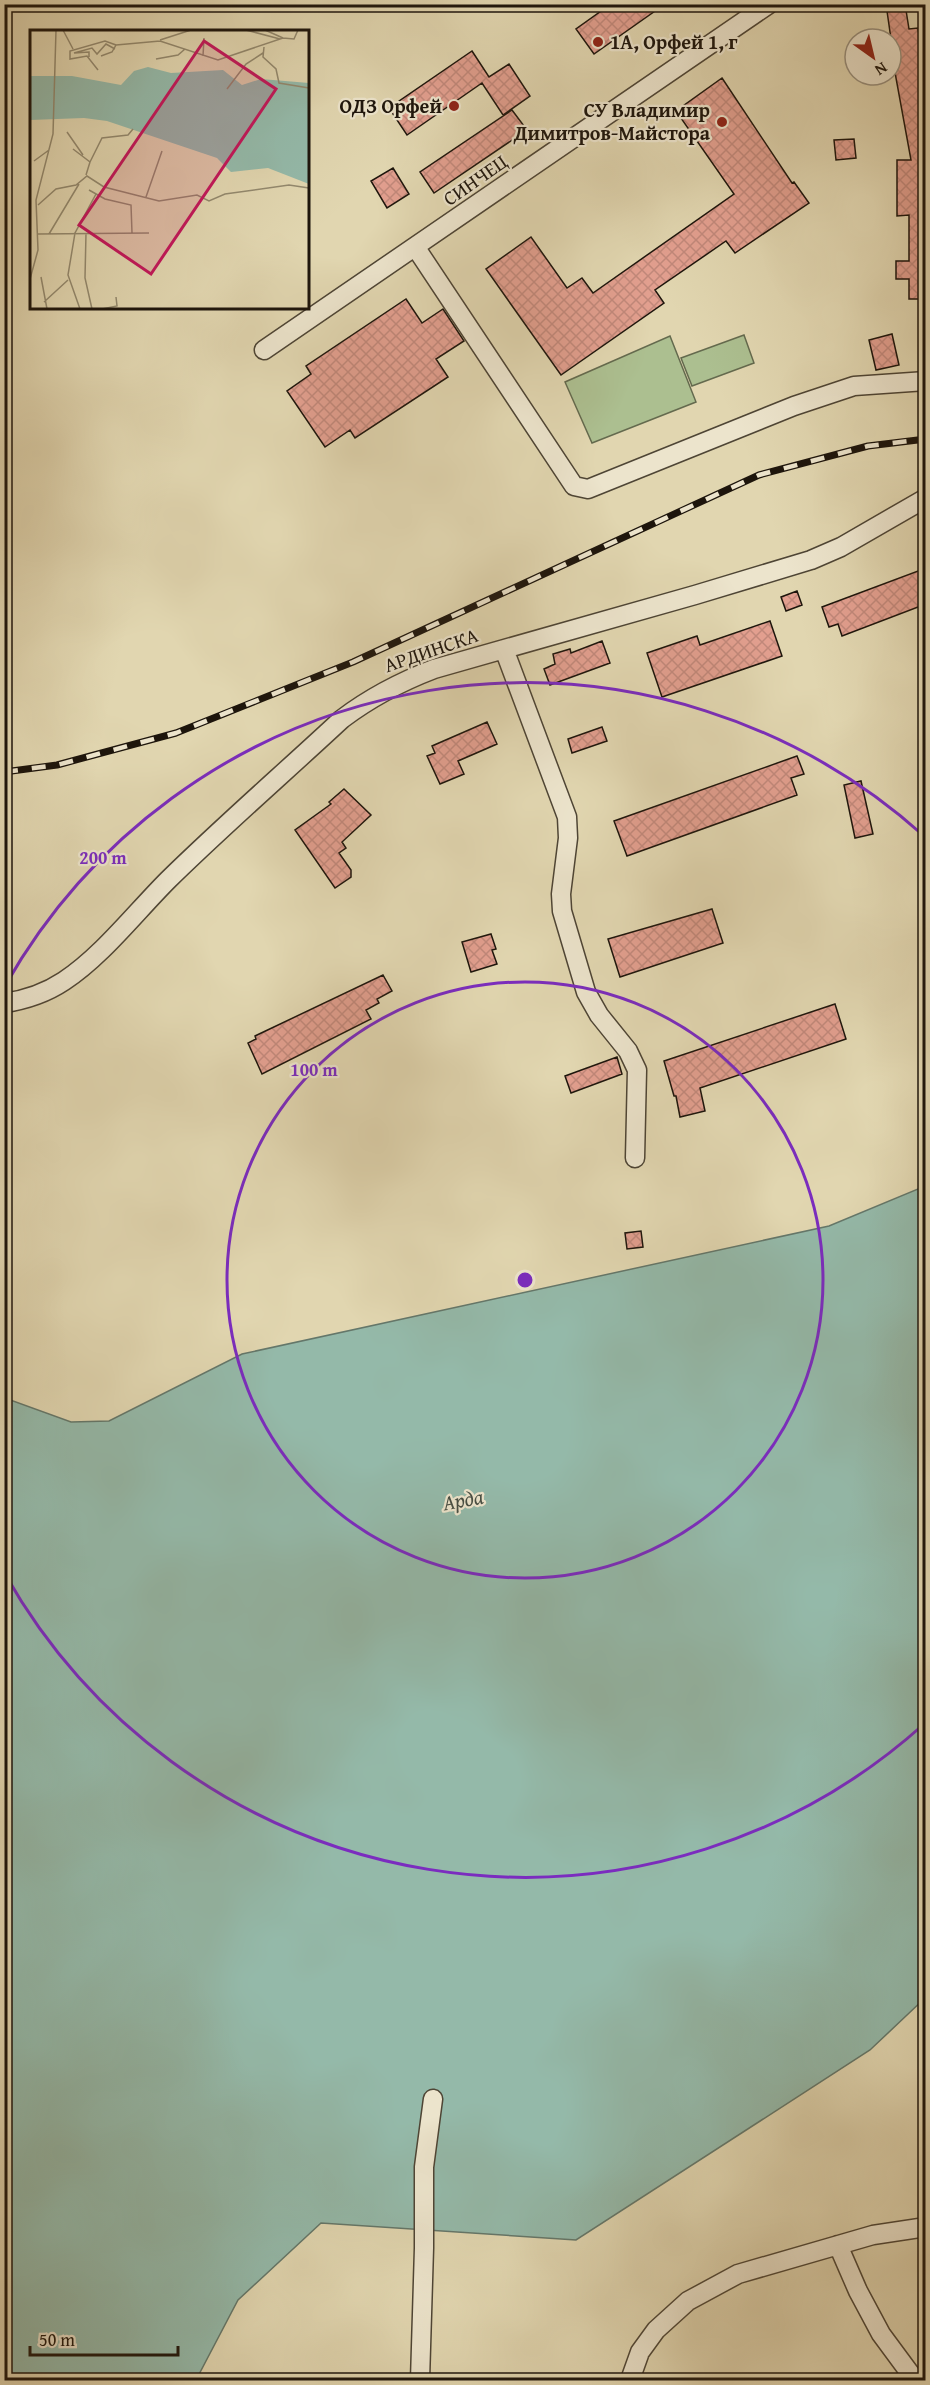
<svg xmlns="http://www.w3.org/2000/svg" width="930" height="2385" font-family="'Gentium Book Plus',serif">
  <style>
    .grass { fill: #acbf90; stroke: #646a4e; stroke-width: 1.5 }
    .water { fill: #94b9a9; stroke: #64776a; stroke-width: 1.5 }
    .building { fill: url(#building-cross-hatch); stroke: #1d150c; stroke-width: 1.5 }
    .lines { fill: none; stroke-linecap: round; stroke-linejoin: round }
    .street-casing { stroke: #4e4535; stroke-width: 21 }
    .street { stroke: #ece4cc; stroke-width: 18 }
    .rail-casing { stroke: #1d150c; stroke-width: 7 }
    .rail { stroke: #ece4cc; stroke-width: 4.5; stroke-dasharray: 14; stroke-linecap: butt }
    .ring { fill: none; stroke: #7b2cbf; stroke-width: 3 }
    .poi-dot { fill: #8f2418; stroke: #ece4cc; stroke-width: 2 }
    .labels { text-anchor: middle; stroke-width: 4.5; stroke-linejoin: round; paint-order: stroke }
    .poi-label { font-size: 20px; font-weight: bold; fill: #1d150c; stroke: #ece4cc; text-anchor: end }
    .street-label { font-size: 20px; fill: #1d150c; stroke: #ece4cc }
    .water-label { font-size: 21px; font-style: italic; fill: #474e43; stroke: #ece4cc }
    .inset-road { fill: none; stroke: #93896e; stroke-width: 1.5 }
    .view { fill: #c2185b; fill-opacity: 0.15; stroke: #c2185b; stroke-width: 3 }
    .inset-edge { fill: none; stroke: #1d150c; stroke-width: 3 }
    .centre { fill: #7b2cbf; stroke: #ece4cc; stroke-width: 3 }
    .ring-label { font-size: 18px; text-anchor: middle; font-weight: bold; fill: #7b2cbf; stroke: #ece4cc; stroke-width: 4.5; stroke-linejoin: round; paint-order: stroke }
  </style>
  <defs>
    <pattern id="building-cross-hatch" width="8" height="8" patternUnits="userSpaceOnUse" patternTransform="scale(1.5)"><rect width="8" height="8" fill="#e29f8f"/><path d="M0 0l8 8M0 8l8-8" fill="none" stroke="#c1887a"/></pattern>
  </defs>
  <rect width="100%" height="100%" fill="#e1d6b0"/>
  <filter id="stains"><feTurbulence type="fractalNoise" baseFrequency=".00333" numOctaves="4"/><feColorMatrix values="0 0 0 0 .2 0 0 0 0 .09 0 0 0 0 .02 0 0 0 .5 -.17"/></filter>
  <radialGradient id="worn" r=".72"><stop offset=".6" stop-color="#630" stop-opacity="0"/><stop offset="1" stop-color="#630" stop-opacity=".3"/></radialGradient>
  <!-- grass -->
  <path class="grass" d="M744 335 754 363 692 386 681 358Z
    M670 336 696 402 592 443 565 382Z"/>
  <!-- water -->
  <path class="water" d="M925 1186V1998L870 2050 576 2240 321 2223 238 2300 196 2380H5V1398L71 1422 109 1421 242 1354 829 1226Z"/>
  <!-- building -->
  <path class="building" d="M611 4H665L594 54 576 29Z
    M886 4H905L909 29 918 28 923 63H921L926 93V299H909V279H896V261H909V215L897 216V160H911L894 67 891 68V39Z
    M472 51 489 77 509 64 530 96 503 115 482 83 407 135 389 108Z
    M722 78 792 183 794 182 809 203 735 253 726 241 655 290 664 303 561 375 486 269 531 237 567 288 582 278 593 293 734 194 676 111Z
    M512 110 527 130 434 193 420 172Z
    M854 139 856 158 836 160 834 140Z
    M393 168 409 194 387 208 371 181Z
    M406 299 422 323 443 309 464 341 436 359 448 377 355 438 350 430 325 447 287 391 311 374 306 366Z
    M892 334 899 365 876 370 869 340Z
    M926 568V604L842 636 838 624 829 627 822 607Z
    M797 591 802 605 786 611 781 597Z
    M770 621 782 656 662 697 647 653 697 636 700 645Z
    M602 641 610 663 550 685 544 669 555 664 553 654 570 649 571 653Z
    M487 722 497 744 458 761 464 774 440 784 427 756 435 753 432 746Z
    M602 727 607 741 572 753 568 739Z
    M797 756 804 774 791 778 797 795 627 856 614 821Z
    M861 781 873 834 855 838 844 785Z
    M344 789 371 815 342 842 346 848 339 853 351 870V877L335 888 295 830 331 804 329 802Z
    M712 909 723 943 620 977 608 939Z
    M491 934 496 949 492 950 497 964 471 972 462 942Z
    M383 975 392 991 377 999 379 1003 366 1010 371 1019 262 1074 248 1043 256 1039 255 1036Z
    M835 1004 846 1039 700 1088 705 1111 680 1117 676 1096H674L664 1061Z
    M617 1057 622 1074 571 1093 565 1076Z
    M641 1231 643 1247 627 1249 625 1233Z"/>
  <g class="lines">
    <defs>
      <path id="street" d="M416 248 574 486 588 489 794 406 854 386 926 381
        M264 350 769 4
        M504 649 567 817 568 838 561 894 562 911 586 992 599 1015 628 1051 637 1070 635 1158
        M4 1003C25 1000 46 993 64 981 101 957 136 912 168 880 224 825 284 773 342 719 371 697 400 682 434 669L695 595 811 560 841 547 926 498
        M838 2245 858 2291 881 2334 915 2380
        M420 2380 424 2248V2167L433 2099
        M630 2380 640 2352 656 2330 688 2301 738 2274 873 2235 926 2227"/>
    </defs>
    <!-- street casing -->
    <use href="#street" class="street-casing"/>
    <!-- street -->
    <use href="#street" class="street"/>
    <defs>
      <path id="rail" d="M4 772 57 765 176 733 353 662 759 475 868 446 926 439"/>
    </defs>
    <!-- rail casing -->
    <use href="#rail" class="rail-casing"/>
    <!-- rail -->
    <use href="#rail" class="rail"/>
  </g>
  <!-- distance rings -->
  <g class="ring">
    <circle cx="525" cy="1280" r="298"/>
    <path d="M924 1724A597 597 0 0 1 5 1574M5 986A597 597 0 0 1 924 836"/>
  </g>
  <!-- markers -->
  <g class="poi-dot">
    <circle cx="598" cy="42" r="6"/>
    <circle cx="454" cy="106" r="6"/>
    <circle cx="722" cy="122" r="6"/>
  </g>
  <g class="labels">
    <!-- poi labels -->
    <g class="poi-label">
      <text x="610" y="49" text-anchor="start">1А, Орфей 1, г</text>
      <text x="442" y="113">ОДЗ Орфей</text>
      <text x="710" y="117">СУ Владимир<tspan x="710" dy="23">Димитров-Майстора</tspan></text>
    </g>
    <!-- street labels -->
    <g class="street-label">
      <text transform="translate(475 180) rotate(-35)" y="7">СИНЧЕЦ</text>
      <text transform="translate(431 650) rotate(-19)" y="7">АРДИНСКА</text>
    </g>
    <!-- water labels -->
    <g class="water-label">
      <text transform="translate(463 1500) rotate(-10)" y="7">Арда</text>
    </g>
  </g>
  <!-- overview -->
  <g transform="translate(30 30)">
    <rect width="279" height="279" fill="#e1d6b0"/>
    <path d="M118 37 141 43 193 40 212 55 231 49 279 53V154L238 138 201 142 187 128 77 91 54 88 0 90V46H42L91 55 104 41Z" fill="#94b9a9"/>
    <path class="inset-road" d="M33 0 43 19M216 0 250 9M235 0 253 8M130 10 161 0M86 15 130 11 188 30 253 8 264 9 268 0M234 17 233 27 246 39 249 53 279 58M173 26 174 8M59 27V22L44 23 62 18 67 24 76 14 85 19M126 29 148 25 155 19M68 40 57 26 40 29V21L75 11 86 15 82 22 71 26M197 59 216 34 233 23M37 102 53 125M43 119 60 132 56 145M4 131 19 120M60 132 72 108 98 105 103 99M59 160 75 169 101 175 102 203M116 167 132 121M8 175 26 159 46 155 57 146 74 157 129 171 167 165 179 171 195 164 259 155 279 158M56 203 55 248 62 279M8 204 119 203M19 204 49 154M11 247 17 279M0 249 8 220 6 170 23 104 26 0M14 272 38 250M50 279 38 245 45 203 66 164M72 279 87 276 86 267"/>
    <path class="view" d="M174 11 246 59 121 244 49 195Z"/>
    <rect width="279" height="279" class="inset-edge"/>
  </g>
  <circle cx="525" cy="1280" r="9" class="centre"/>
  <g class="ring-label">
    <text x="103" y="864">200 m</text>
    <text x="314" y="1076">100 m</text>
  </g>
  <!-- margin -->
  <rect width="930" height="2385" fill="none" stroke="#e1d6b0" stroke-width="24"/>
  <rect x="6" y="6" width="918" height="2373" fill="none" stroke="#1d150c" stroke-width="3"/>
  <rect x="12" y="12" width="906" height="2361" fill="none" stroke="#1d150c" stroke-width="1.5"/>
  <!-- north arrow -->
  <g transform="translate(873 57) rotate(146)"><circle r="28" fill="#ece4cc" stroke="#99917f" stroke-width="1.5"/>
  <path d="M0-4.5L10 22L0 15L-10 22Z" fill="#8f2418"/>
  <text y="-9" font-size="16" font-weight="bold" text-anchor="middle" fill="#1d150c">N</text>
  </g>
  <!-- scale -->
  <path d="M30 2346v9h148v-9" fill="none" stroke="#1d150c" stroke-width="3"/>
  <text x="39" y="2346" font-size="18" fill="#1d150c" stroke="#ece4cc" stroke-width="4.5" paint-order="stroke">50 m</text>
  <rect width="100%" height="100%" filter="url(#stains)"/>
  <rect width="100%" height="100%" fill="url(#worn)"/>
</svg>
